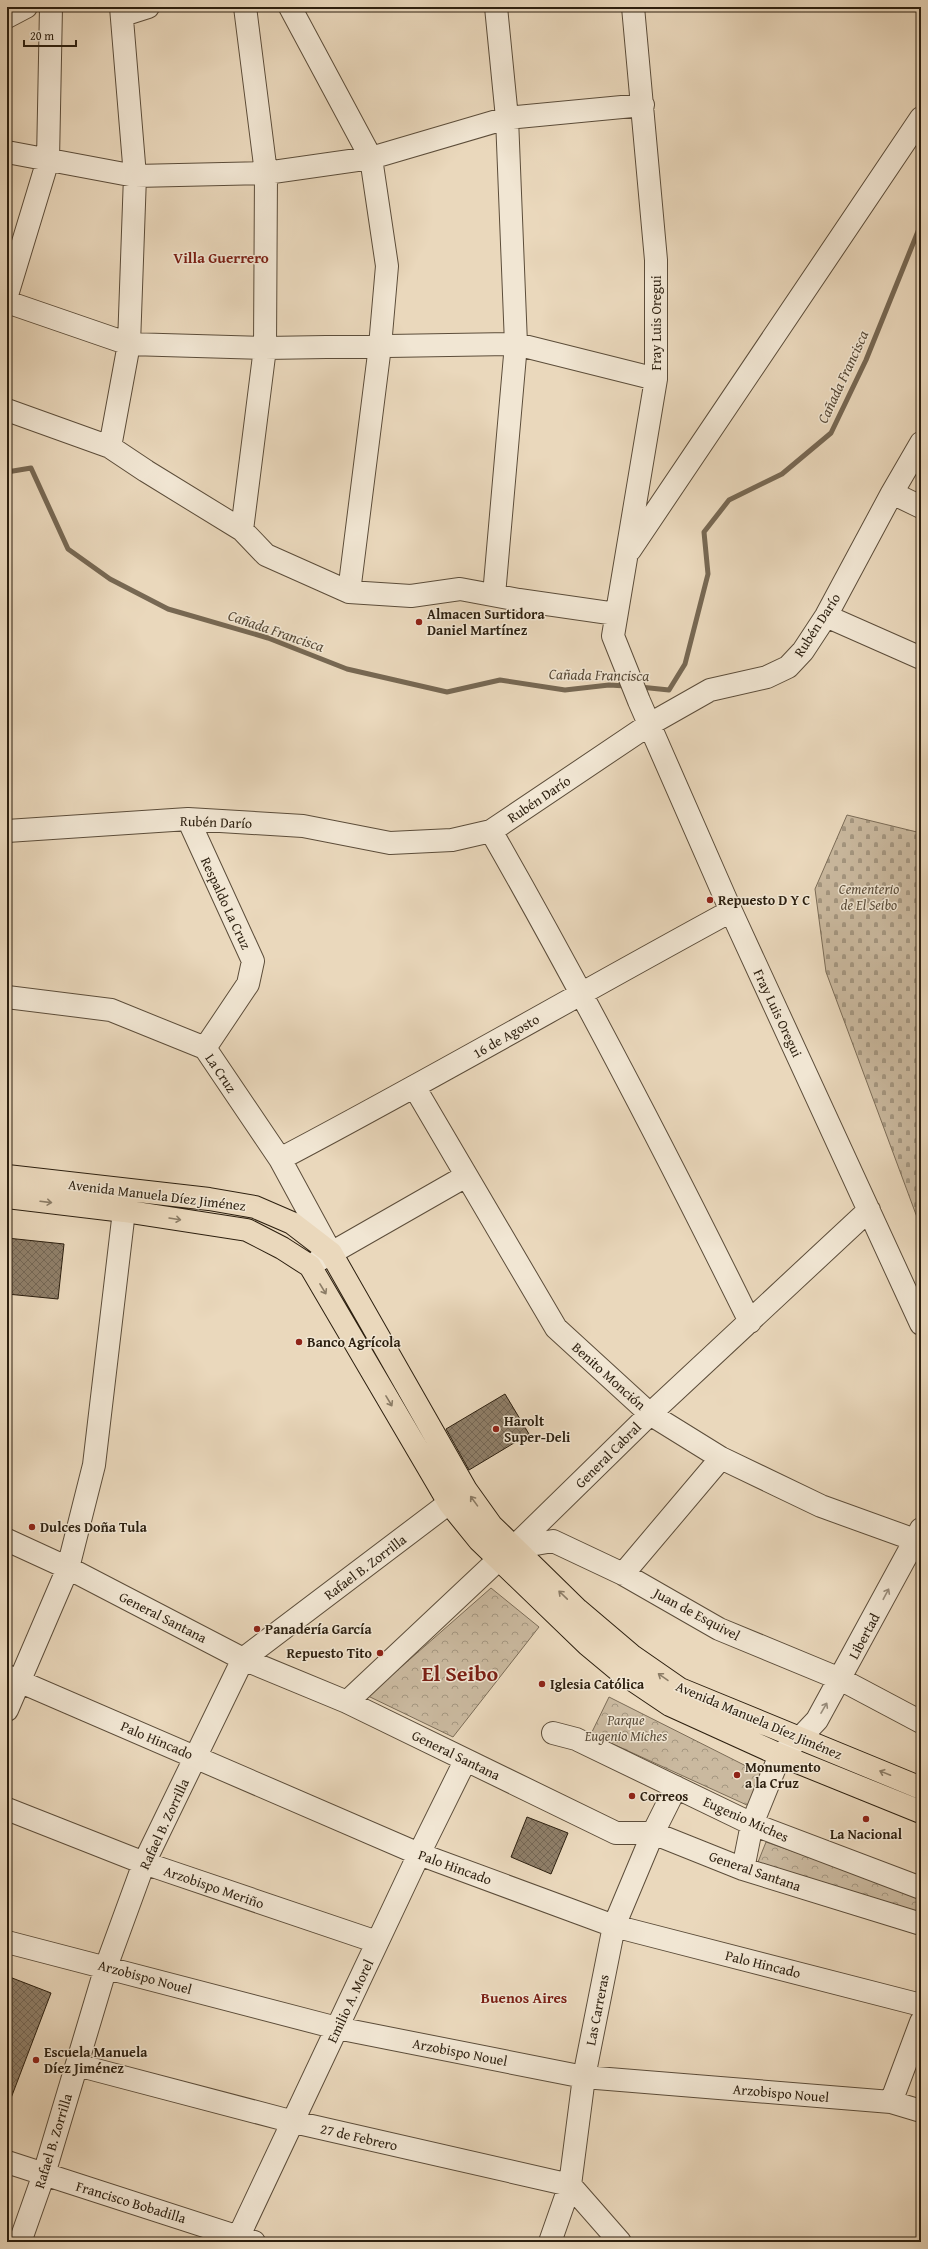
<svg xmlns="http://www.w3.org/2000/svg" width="928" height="2249" font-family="'Gentium Book Plus',serif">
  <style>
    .forest { fill: url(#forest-crowns); stroke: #7b6c57 }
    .cemetery { fill: url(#cemetery-stones); stroke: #7b6c57 }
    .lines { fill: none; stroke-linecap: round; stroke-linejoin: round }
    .stream { stroke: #776853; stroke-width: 5 }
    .building { fill: url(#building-cross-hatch); stroke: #2c1f0f }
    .minor-casing { stroke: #5c4d3a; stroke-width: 24 }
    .major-casing { stroke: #2c1f0f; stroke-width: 24 }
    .minor { stroke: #f1e6d3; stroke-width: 22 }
    .major { stroke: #ead8bc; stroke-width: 22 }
    .oneway { stroke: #8b7c66 }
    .oneway2 { stroke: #988c7b }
    .poi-dot { fill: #8f2418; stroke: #f1e6d3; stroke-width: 1.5 }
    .labels { text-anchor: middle; stroke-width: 3; stroke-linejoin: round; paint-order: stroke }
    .street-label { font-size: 14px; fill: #2c1f0f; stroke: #f1e6d3 }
    .poi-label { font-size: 14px; font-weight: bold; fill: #2c1f0f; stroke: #f1e6d3; text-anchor: start }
    .park-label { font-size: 14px; font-style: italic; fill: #5b4d3a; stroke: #f1e6d3 }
    .neighbourhood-label { font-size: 15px; font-weight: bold; fill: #7a1f14; stroke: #f1e6d3 }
    .water-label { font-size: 15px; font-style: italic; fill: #584a37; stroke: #f1e6d3 }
    .town-label { font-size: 22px; font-weight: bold; fill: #7a1f14; stroke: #f1e6d3 }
  </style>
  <defs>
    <pattern id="forest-crowns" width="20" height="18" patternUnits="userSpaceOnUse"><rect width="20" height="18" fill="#cab99f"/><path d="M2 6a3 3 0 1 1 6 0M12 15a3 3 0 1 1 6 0" fill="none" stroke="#a49680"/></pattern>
    <pattern id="cemetery-stones" width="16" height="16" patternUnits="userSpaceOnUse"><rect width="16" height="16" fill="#cab99f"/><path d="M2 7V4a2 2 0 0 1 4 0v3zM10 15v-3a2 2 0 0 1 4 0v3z" fill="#a49680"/></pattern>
    <pattern id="building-cross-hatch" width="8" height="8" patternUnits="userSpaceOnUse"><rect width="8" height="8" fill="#8f7f69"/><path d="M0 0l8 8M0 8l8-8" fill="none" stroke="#756755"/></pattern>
  </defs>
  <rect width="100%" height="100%" fill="#ead8bc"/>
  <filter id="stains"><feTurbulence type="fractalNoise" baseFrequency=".005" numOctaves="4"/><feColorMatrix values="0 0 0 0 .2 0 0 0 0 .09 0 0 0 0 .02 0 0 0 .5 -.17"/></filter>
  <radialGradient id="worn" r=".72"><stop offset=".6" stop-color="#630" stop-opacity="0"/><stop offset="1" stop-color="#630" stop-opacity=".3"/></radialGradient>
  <!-- forest -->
  <path class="forest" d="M491 1588 539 1627 453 1737 368 1696Z
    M609 1697 760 1773 749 1806 591 1734Z
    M766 1842 921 1896V1918L758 1862Z"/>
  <!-- cemetery -->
  <path class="cemetery" d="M847 815 921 833V1228L826 972 815 889Z"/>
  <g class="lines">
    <!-- stream -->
    <path class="stream" d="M7 472 31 468 68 549 110 579 168 609 268 638 347 669 447 692 500 680 565 690 609 685 626 686
      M640 687 669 690 685 664 708 574 704 532 729 500 782 474 831 433 866 360 921 224"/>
  </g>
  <!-- building -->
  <path class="building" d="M7 1238 64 1244 58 1299 7 1294Z
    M505 1394 529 1434 469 1470 446 1429Z
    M527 1817 568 1833 551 1874 511 1857Z
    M7 1976 51 1993 8 2106 7 2025 11 2014 7 2012Z"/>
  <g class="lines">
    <defs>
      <path id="minor" d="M290 7 371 158 387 266 380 346 349 592
        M633 7 656 260V379L613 636 639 701 731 911 921 1324
        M123 15 148 7
        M7 17 26 7
        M7 152 135 176 266 173 371 158 507 118 643 105
        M7 295 48 160 51 7
        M7 302 129 344 265 348 516 344 656 379
        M7 410 110 447 146 471 242 530 266 555 349 592 411 596 460 589 519 600 616 614
        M110 447 129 344 135 176 121 7
        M892 493 921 507
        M242 530 265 348 266 173 245 7
        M630 550 921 118
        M494 595 516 344 507 118 496 7
        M826 616 921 658
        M188 819 253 961 248 984 205 1048
        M7 831 188 819 303 826 390 843 452 840 491 831 650 724 710 690 767 677 788 667 803 651 826 616 892 493 921 443
        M491 831C583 992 668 1156 750 1322
        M7 997 111 1010 205 1048 280 1159 331 1253
        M415 1088 556 1328 650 1414 721 1458 821 1506 915 1540
        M280 1159C432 1079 580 993 731 911
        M319 1260 466 1176
        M7 1540 68 1568 243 1659 347 1702 616 1833H653L743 1869 921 1924
        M513 1548 553 1541 623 1574 719 1629 840 1679 921 1722
        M623 1574 721 1458
        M7 1676 419 1854 614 1926 921 2005
        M347 1702 498 1560 513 1548 650 1414 869 1210
        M7 1710 68 1568 94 1465 124 1211
        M553 1733 576 1739 752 1824 921 1888
        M7 1809 144 1863 377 1942
        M743 1869 752 1824 780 1755 800 1738 817 1720 921 1529
        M7 1942 337 2028 584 2077 891 2102 921 2111
        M77 2065 294 2122 570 2185 620 2242
        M891 2102 921 2022
        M7 2162 254 2242
        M20 2242 44 2174 106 1967 144 1863 243 1659 449 1503
        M236 2242 419 1854 465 1761
        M550 2242 570 2185 584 2077 614 1926 653 1833 676 1787"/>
      <path id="major" d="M7 1176 209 1199 255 1207 292 1223 331 1253 466 1490 491 1525 578 1610 631 1655 680 1689 921 1788
        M7 1197 124 1211 247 1230 282 1248 310 1266 449 1503 479 1540 588 1645 618 1670 670 1705 780 1755 921 1812"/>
    </defs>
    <!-- minor casing -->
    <use href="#minor" class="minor-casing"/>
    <!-- major casing -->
    <use href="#major" class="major-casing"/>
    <!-- minor -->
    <use href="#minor" class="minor"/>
    <!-- major -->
    <use href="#major" class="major"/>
  </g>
  <!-- one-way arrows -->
  <defs><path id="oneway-shaft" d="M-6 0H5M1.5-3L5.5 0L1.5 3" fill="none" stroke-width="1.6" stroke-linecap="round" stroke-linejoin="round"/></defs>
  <g class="oneway">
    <use href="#oneway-shaft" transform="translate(46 1202) rotate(7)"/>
    <use href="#oneway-shaft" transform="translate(175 1219) rotate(9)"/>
    <use href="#oneway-shaft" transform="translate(323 1289) rotate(59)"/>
    <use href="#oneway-shaft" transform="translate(389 1401) rotate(59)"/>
    <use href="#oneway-shaft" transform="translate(474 1501) rotate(-126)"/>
    <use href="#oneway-shaft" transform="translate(563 1595) rotate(-136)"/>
    <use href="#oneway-shaft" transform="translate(663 1677) rotate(-145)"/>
    <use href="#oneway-shaft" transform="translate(885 1773) rotate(-158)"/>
  </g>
  <g class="oneway2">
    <use href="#oneway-shaft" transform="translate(886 1594) rotate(-62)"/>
    <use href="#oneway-shaft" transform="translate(824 1708) rotate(-60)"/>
  </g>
  <!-- markers -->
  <g class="poi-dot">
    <circle cx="419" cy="622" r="4"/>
    <circle cx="710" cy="900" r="4"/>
    <circle cx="299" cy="1342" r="4"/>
    <circle cx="496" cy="1429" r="4"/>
    <circle cx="32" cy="1527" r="4"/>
    <circle cx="257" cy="1629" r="4"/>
    <circle cx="380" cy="1653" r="4"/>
    <circle cx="542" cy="1684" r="4"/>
    <circle cx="737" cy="1775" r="4"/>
    <circle cx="632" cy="1796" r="4"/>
    <circle cx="866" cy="1819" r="4"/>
    <circle cx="36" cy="2060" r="4"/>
  </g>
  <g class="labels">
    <!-- street labels -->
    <g class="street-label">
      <text transform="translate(656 323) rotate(-90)" y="5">Fray Luis Oregui</text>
      <text transform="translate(817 625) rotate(-57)" y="5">Rubén Darío</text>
      <text transform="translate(539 799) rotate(-34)" y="5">Rubén Darío</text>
      <text transform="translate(216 822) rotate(2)" y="5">Rubén Darío</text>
      <text transform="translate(226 903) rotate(65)" y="5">Respaldo La Cruz</text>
      <text transform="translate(778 1013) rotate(65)" y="5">Fray Luis Oregui</text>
      <text transform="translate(506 1036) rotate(-30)" y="5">16 de Agosto</text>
      <text transform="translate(221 1073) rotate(56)" y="5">La Cruz</text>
      <text transform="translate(157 1195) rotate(7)" y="5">Avenida Manuela Díez Jiménez</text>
      <text transform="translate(609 1376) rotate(42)" y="5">Benito Monción</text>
      <text transform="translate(608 1455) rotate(-45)" y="5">General Cabral</text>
      <text transform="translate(365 1567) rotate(-37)" y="5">Rafael B. Zorrilla</text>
      <text transform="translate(697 1614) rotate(28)" y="5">Juan de Esquivel</text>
      <text transform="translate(163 1617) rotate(27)" y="5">General Santana</text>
      <text transform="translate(864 1636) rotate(-62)" y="5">Libertad</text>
      <text transform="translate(759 1720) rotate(23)" y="5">Avenida Manuela Díez Jiménez</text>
      <text transform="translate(157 1740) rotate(23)" y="5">Palo Hincado</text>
      <text transform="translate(456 1755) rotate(26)" y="5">General Santana</text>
      <text transform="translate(746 1819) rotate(24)" y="5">Eugenio Miches</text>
      <text transform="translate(164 1824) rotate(-65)" y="5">Rafael B. Zorrilla</text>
      <text transform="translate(455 1867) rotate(20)" y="5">Palo Hincado</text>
      <text transform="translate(755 1871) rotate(19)" y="5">General Santana</text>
      <text transform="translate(214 1887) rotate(19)" y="5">Arzobispo Meriño</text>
      <text transform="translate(763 1964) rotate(14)" y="5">Palo Hincado</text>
      <text transform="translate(145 1977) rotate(15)" y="5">Arzobispo Nouel</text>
      <text transform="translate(350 2001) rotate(-65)" y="5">Emilio A. Morel</text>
      <text transform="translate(597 2010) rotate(-79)" y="5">Las Carreras</text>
      <text transform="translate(460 2052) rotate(11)" y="5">Arzobispo Nouel</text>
      <text transform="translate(781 2093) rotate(5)" y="5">Arzobispo Nouel</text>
      <text transform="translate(359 2137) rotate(13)" y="5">27 de Febrero</text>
      <text transform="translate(53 2141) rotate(-73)" y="5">Rafael B. Zorrilla</text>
      <text transform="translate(131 2202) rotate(17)" y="5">Francisco Bobadilla</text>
    </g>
    <!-- poi labels -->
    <g class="poi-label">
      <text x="427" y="619">Almacen Surtidora<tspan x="427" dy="16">Daniel Martínez</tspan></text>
      <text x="718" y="905">Repuesto D Y C</text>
      <text x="307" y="1347">Banco Agrícola</text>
      <text x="504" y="1426">Harolt<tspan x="504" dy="16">Super-Deli</tspan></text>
      <text x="40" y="1532">Dulces Doña Tula</text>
      <text x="265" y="1634">Panadería García</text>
      <text x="372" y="1658" text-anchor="end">Repuesto Tito</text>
      <text x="550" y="1689">Iglesia Católica</text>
      <text x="745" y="1772">Monumento<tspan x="745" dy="16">a la Cruz</tspan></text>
      <text x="640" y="1801">Correos</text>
      <text x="866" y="1839" text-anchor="middle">La Nacional</text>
      <text x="44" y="2057">Escuela Manuela<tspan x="44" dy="16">Díez Jiménez</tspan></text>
    </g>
    <!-- park labels -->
    <g class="park-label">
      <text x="869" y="894">Cementerio<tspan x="869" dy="16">de El Seibo</tspan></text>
      <text x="626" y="1725">Parque<tspan x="626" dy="16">Eugenio Miches</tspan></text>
    </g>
    <!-- neighbourhood labels -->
    <g class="neighbourhood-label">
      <text x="221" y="263">Villa Guerrero</text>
      <text x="524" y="2003">Buenos Aires</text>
    </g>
    <!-- water labels -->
    <g class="water-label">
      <text transform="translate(843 377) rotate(-65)" y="5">Cañada Francisca</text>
      <text transform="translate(276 631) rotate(19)" y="5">Cañada Francisca</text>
      <text transform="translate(599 675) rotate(1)" y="5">Cañada Francisca</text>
    </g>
    <!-- town labels -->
    <g class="town-label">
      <text x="460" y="1681">El Seibo</text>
    </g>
  </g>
  <!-- margin -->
  <rect width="928" height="2249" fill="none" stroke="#ead8bc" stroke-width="24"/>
  <rect x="8" y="8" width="912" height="2233" fill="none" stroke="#2c1f0f" stroke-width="2"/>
  <rect x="12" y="12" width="904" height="2225" fill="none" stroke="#2c1f0f"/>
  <!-- scale -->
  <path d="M24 40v6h52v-6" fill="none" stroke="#2c1f0f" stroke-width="2"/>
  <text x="30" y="40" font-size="12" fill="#2c1f0f" stroke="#f1e6d3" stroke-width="3" paint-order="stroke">20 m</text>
  <rect width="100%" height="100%" filter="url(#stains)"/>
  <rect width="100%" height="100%" fill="url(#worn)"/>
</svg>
